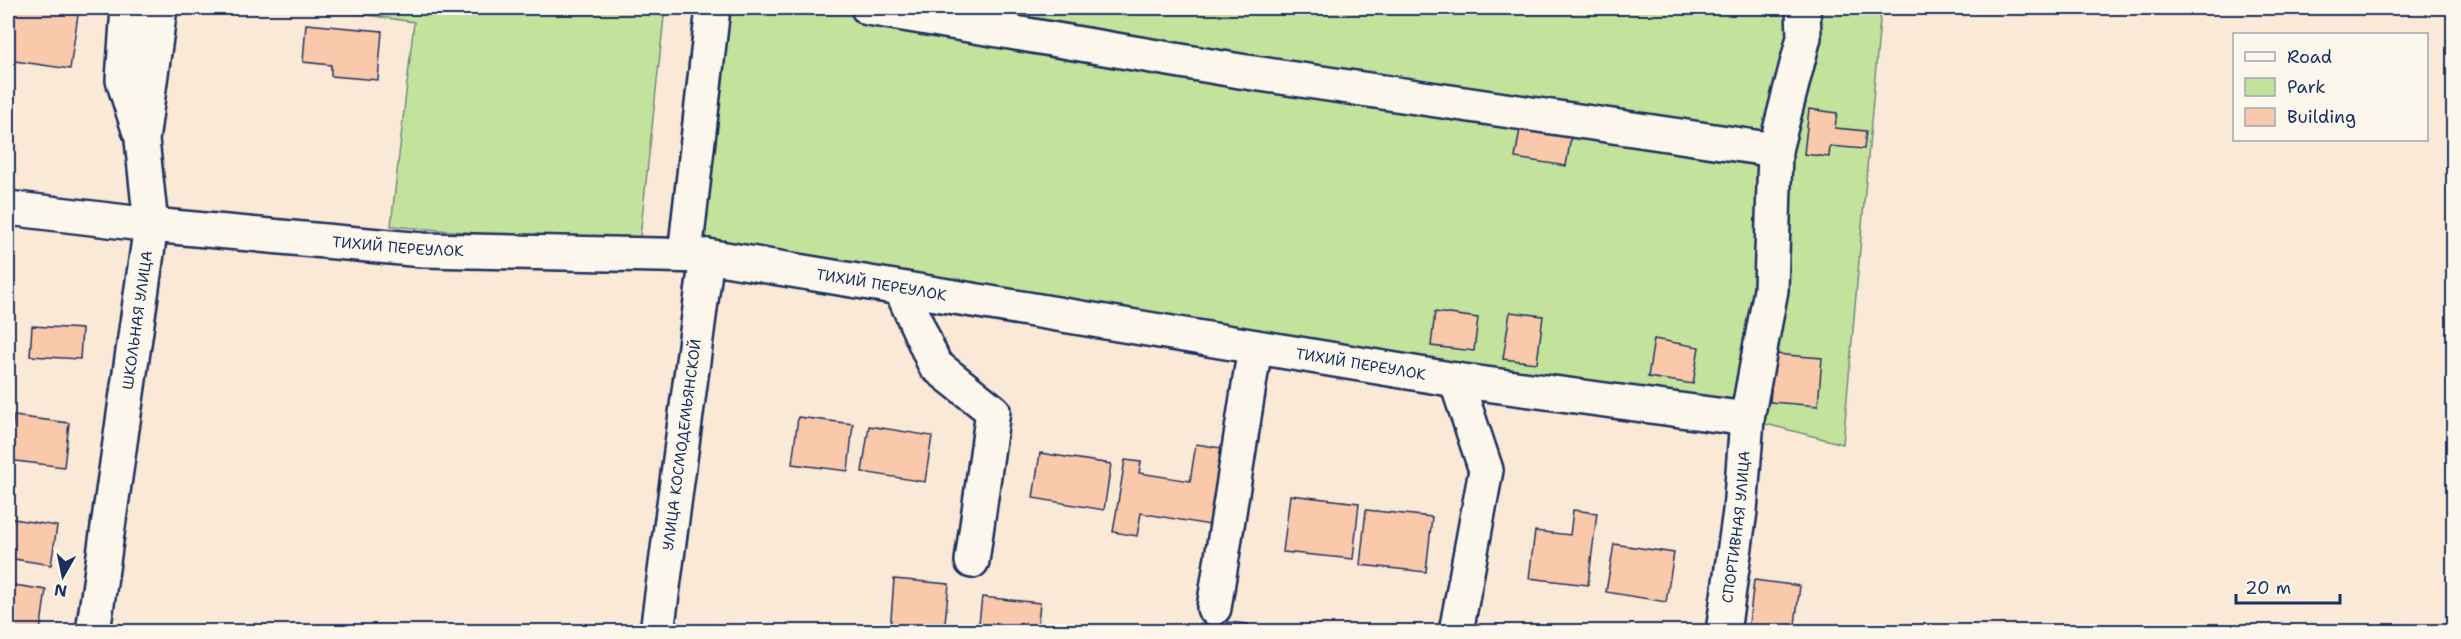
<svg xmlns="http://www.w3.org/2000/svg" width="2461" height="639" font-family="'Shantell Sans',sans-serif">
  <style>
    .green { fill: #c3e39c; stroke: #6f897d; stroke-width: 1.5 }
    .building { fill: #fac8aa; stroke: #1b2f5e; stroke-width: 1.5 }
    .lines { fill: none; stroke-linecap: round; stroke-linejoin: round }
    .minor-casing { stroke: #1b2f5e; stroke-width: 38 }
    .minor { stroke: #fbf7ec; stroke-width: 33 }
    .labels { text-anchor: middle; stroke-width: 5; stroke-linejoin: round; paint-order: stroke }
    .street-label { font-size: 15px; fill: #1b2f5e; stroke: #fbf7ec }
  </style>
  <rect width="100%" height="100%" fill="#fbe9d8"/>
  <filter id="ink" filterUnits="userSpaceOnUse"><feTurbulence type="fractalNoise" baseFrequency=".0167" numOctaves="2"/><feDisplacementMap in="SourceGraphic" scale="12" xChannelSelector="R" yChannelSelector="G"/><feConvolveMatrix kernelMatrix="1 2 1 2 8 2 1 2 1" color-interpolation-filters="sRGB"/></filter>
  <g filter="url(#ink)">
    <!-- green -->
    <path class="green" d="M320 8H665L639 246 391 226 414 22Z
      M712 8H1881L1843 444 1747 419 686 254Z"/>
    <!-- building -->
    <path class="building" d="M8 8H79L70 69 8 60Z
      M306 24 382 31 378 80 331 76V65L303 62Z
      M1809 109 1837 113 1835 128 1866 131 1864 149 1830 146 1829 157 1804 154Z
      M1521 123 1572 131 1566 166 1515 158Z
      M1435 312 1478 318 1474 351 1431 346Z
      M1510 312 1543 316 1537 363 1503 359Z
      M32 326 82 329 80 359 30 356Z
      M1654 339 1699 347 1693 384 1648 377Z
      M1774 354 1822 358 1818 406 1770 402Z
      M14 416 69 423 64 467 8 460Z
      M798 417 853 424 848 471 792 464Z
      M869 426 932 436 925 482 862 472Z
      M1196 444 1228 449 1215 526 1141 513 1137 536 1113 532 1125 460 1141 462 1139 473 1190 481Z
      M1040 453 1111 464 1104 510 1033 498Z
      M1290 495 1359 503 1353 559 1283 552Z
      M1366 510 1432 517 1426 572 1360 565Z
      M1573 510 1597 513 1588 585 1529 578 1535 531 1570 535Z
      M8 518 57 526 51 565 8 558Z
      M1614 544 1674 553 1666 602 1606 592Z
      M894 579 949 584 944 632H890Z
      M1754 580 1800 586 1794 632H1748Z
      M8 584 46 590 40 632H8Z
      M982 597 1040 603 1037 632H978Z
      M1228 622 1248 624 1247 632H1227Z
      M729 625 784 632H728Z
      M1150 625 1200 632H1149Z"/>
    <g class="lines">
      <defs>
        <g id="minor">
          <path d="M128 8 123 80 139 130"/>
          <path d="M868 8 1240 71 1775 150"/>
          <path id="s1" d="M8 208 151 225 423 250 707 256 1456 380 1747 419"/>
          <path d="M685 254 713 8"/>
          <path d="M901 289 935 365 993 411 972 561"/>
          <path d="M1456 380 1486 470 1456 632"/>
          <path d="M1214 608 1255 347"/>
          <path id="s2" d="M93 632 151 225 142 140 160 8"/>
          <path id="s3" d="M657 632 707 256"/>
          <path id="s4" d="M1723 632 1740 511 1747 419 1771 290 1775 150 1804 37 1803 8"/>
        </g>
      </defs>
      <!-- minor casing -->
      <use href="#minor" class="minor-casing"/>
      <!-- minor -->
      <use href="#minor" class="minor"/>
    </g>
  </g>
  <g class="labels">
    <!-- street labels -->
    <g class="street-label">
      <text dy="5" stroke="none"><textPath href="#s1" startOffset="392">ТИХИЙ ПЕРЕУЛОК</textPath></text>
      <text dy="5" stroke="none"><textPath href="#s1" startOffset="878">ТИХИЙ ПЕРЕУЛОК</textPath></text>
      <text dy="5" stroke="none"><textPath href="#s2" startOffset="315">ШКОЛЬНАЯ УЛИЦА</textPath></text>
      <text dy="5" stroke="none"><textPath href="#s1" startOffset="1364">ТИХИЙ ПЕРЕУЛОК</textPath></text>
      <text dy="5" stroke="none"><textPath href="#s3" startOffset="189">УЛИЦА КОСМОДЕМЬЯНСКОЙ</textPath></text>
      <text dy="5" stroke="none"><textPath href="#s4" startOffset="106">СПОРТИВНАЯ УЛИЦА</textPath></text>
    </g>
  </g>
  <!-- margin -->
  <rect width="2461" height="639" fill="none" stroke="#fbf7ec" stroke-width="30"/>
  <rect x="15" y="15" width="2431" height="609" fill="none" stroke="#1b2f5e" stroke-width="2" filter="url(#ink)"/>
  <!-- legend -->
  <rect x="2233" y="33" width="195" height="108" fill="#fbf7ec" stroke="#a1a7b3" stroke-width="1.5"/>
  <rect x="2245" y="52" width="30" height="9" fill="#fbf7ec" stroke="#a1a7b3" stroke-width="1.5"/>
  <text x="2287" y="63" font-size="18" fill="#1b2f5e">Road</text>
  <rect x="2245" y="78" width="30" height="18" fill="#c3e39c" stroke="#a1a7b3" stroke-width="1.5"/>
  <text x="2287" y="93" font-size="18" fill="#1b2f5e">Park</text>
  <rect x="2245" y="108" width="30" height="18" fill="#fac8aa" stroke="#a1a7b3" stroke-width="1.5"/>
  <text x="2287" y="123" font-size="18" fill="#1b2f5e">Building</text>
  <!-- north arrow -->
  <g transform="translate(63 576) rotate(189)" stroke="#fbf7ec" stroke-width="4.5" paint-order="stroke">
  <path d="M0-4.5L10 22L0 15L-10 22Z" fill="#1b2f5e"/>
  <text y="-9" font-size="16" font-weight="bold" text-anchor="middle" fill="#1b2f5e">N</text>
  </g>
  <!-- scale -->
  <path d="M2236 594v9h104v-9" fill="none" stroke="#1b2f5e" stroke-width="3"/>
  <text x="2245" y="594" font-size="18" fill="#1b2f5e" stroke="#fbf7ec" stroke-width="4.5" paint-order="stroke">20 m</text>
</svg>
